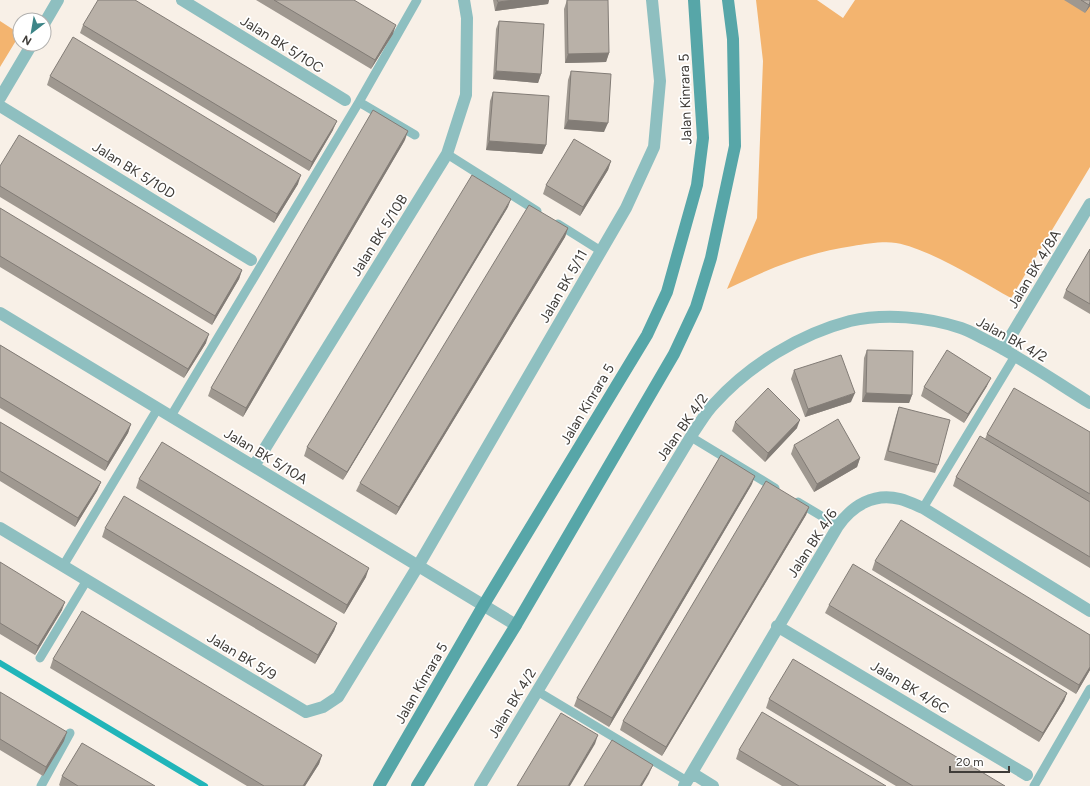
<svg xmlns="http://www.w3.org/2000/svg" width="1090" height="786" font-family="Figtree,sans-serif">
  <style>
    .green { fill: #f3b46f }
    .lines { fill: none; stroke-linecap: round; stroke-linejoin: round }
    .stream { stroke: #21b5b9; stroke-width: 6 }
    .service { stroke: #8ebfc0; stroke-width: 9 }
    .minor { stroke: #8ebfc0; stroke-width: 12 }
    .secondary { stroke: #57a6a8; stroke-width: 12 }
    .wall { fill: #9f9890 }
    .shaded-wall { fill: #827c76 }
    .building { fill: #b9b1a8; stroke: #827c76 }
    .labels { text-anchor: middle; stroke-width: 3.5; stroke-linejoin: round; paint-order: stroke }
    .street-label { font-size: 14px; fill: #3f3c38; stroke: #fff }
  </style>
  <rect width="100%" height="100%" fill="#f8f0e7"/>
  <!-- green -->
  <path class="green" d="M756 0H817L843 18 855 0H1086L1090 3V167L1011 298C980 281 930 249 896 243 883 241 866 244 853 246 806 253 770 268 727 289L757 218 763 61Z
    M0 21 20 34 0 67Z"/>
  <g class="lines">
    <!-- stream -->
    <path class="stream" d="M0 663 205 786"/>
    <!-- service -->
    <path class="service" d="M359 102 415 135
      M447 154 537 211
      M558 224 601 251
      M171 416 359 102 417 0
      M691 437 775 488
      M798 502 838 526
      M923 508 1015 356
      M63 566 158 408
      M40 658 87 580
      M537 691 687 781
      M41 786 70 733
      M1034 786 1090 689"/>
    <!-- minor -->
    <path class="minor" d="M182 0 345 100
      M44 24 58 0
      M0 98 32 44
      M0 106 251 260
      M0 313 516 625
      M1003 349 1090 204
      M254 466 447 154 466 95 467 18 464 0
      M0 528 306 712 323 707 338 697 418 566 626 208 654 147 660 81 652 0
      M777 626 1027 775
      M692 773 713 786
      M480 786 693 433C700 423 706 412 714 404 749 365 800 334 850 321 885 313 928 317 961 328 970 331 978 336 986 340 1022 358 1056 382 1090 403
      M684 786 838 526C852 506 874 492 900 499 908 501 916 505 923 508L1090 611"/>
    <!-- secondary -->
    <path class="secondary" d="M379 786 483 606 647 335 667 292 697 185 703 138 694 0
      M417 786 516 625 674 354 696 307 711 258 735 146 733 39 728 0"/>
  </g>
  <!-- wall -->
  <path class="wall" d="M256 0H354L393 34 371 69Z
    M493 0H549L548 4 495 11Z
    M567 0 609 53 606 62 565 63 564 9Z
    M1064 0H1090V6L1085 13Z
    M499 21 541 74 538 83 493 79 496 29Z
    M83 25 333 130 309 171 80 33Z
    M571 71 604 132 564 129 568 80Z
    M50 76 298 184 274 223 47 85Z
    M493 92 546 145 542 154 486 150 490 101Z
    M405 140 243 417 208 396 211 388Z
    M611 161 608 170 580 216 543 194 546 185Z
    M0 166 242 270 239 279 212 325 0 197Z
    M508 207 343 480 304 456 307 447Z
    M0 208 206 343 184 378 0 267Z
    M568 228 565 237 396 515 356 491 360 483Z
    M1090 249V314L1063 298 1066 290Z
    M0 345 131 424 128 433 105 471 0 408Z
    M867 350 912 395 909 403 862 402 864 358Z
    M794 370 851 402 805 417 791 379Z
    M987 386 964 423 921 396 924 387Z
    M899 407 938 465 935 473 884 460 896 416Z
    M0 422 101 482 97 491 75 527 0 481Z
    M735 422 797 428 765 462 732 431Z
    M1090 432V568L953 486 956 477 985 439 987 434Z
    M794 445 860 458 857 467 814 492 791 454Z
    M139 479 366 577 344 614 136 488Z
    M752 484 609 727 574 706 577 698Z
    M809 507 806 515 662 756 620 730 623 721Z
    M105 528 337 623 334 631 315 664 102 537Z
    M875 561 1090 635V670L1076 694 872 570Z
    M0 562 62 610 35 655 0 634Z
    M829 605 1067 693 1064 701 1039 742 825 613Z
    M53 659 322 755 319 764 305 786H247L50 668Z
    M0 692 64 741 43 776 0 750Z
    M769 699 1005 786H896L766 708Z
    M739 750 886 786H782L736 759Z
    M62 776 155 786H60L59 785Z"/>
  <!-- shaded-wall -->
  <path class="shaded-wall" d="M515 0H549L548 4 495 11 498 2Z
    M1090 2V6L1085 13 1089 5Z
    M396 25 393 34 371 69 375 60Z
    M609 53 606 62 565 63 568 54Z
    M496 71 541 74 538 83 493 79Z
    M568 120 608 123 604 132 564 129Z
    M337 121 333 130 309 171 312 162Z
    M408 131 405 140 243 417 246 408Z
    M489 141 546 145 542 154 486 150Z
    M611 161 608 170 580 216 583 207Z
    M301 175 298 184 274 223 277 214Z
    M511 199 508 207 343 480 347 472Z
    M568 228 565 237 396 515 399 507Z
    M242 270 239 279 212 325 215 316Z
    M209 334 206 343 184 378 188 369Z
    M991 378 987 386 964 423 968 414Z
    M855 393 851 402 805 417 808 409Z
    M866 393 912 395 909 403 862 402Z
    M800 420 797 428 765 462 768 453Z
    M131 424 128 433 105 471 108 462Z
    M860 458 857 467 814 492 817 484Z
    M755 476 752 484 609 727 612 718Z
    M101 482 97 491 75 527 78 518Z
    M809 507 806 515 662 756 666 747Z
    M369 568 366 577 344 614 347 605Z
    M65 602 62 610 35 655 38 646Z
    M337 623 334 631 315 664 318 655Z
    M1090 667V670L1076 694 1079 685Z
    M1067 693 1064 701 1039 742 1043 733Z
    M67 732 64 741 43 776 46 767Z
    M598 735 595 744 570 786H568Z
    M322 755 319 764 305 786H303Z
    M653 765 649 774 642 786H640Z"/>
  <!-- building -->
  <path class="building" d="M98 0H135L337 121 312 162 83 25Z
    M274 0H354L396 25 375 60Z
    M497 0H515L498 2Z
    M567 0H608L609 53 568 54Z
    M1081 0H1090V2L1089 5Z
    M499 21 544 24 541 74 496 71Z
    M73 37 301 175 277 214 50 76Z
    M571 71 611 74 608 123 568 120Z
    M493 92 549 96 546 145 489 141Z
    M373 110 408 131 246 408 211 388Z
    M19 135 242 270 215 316 0 186V166Z
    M574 139 611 161 583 207 546 185Z
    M472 175 511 199 347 472 307 447Z
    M529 205 568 228 399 507 360 483Z
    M0 208 209 334 188 369 0 256Z
    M1090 249V304L1066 290Z
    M0 345 131 424 108 462 0 397Z
    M867 350 913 351 912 395 866 393Z
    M947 350 991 378 968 414 924 387Z
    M841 355 855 393 808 409 794 370Z
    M768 388 800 420 768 453 735 422Z
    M1014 388 1090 432V494L987 434Z
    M899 407 950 420 938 465 888 451Z
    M838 419 860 458 817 484 794 445Z
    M0 422 101 482 78 518 0 471Z
    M980 436 1090 502V557L956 477Z
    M162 442 369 568 347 605 139 479Z
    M721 455 755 476 612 718 577 698Z
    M766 481 809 507 666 747 623 721Z
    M124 496 337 623 318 655 105 528Z
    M901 520 1090 635V667L1079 685 875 561Z
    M0 562 65 602 38 646 0 623Z
    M853 564 1067 693 1043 733 829 605Z
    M82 611 322 755 303 786H264L53 659Z
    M793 659 1005 786H913L769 699Z
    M0 692 67 732 46 767 0 739Z
    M762 712 886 786H799L739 750Z
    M561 713 598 735 568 786H517Z
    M612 740 653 765 640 786H584Z
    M82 743 155 786H78L62 776Z"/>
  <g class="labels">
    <!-- street labels -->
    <g class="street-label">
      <text transform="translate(282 44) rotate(32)" y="5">Jalan BK 5/10C</text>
      <text transform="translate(685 99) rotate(-92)" y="5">Jalan Kinrara 5</text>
      <text transform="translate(134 170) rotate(32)" y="5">Jalan BK 5/10D</text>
      <text transform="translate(379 235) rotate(-58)" y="5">Jalan BK 5/10B</text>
      <text transform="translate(1034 269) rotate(-59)" y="5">Jalan BK 4/8A</text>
      <text transform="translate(563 286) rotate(-60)" y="5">Jalan BK 5/11</text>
      <text transform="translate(1012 339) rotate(29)" y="5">Jalan BK 4/2</text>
      <text transform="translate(587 404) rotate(-59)" y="5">Jalan Kinrara 5</text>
      <text transform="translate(682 427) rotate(-55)" y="5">Jalan BK 4/2</text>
      <text transform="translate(266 456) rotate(31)" y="5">Jalan BK 5/10A</text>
      <text transform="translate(812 543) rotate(-57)" y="5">Jalan BK 4/6</text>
      <text transform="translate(242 656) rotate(31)" y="5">Jalan BK 5/9</text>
      <text transform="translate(421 683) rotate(-60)" y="5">Jalan Kinrara 5</text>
      <text transform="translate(910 687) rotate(31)" y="5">Jalan BK 4/6C</text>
      <text transform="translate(512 703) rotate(-59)" y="5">Jalan BK 4/2</text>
    </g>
  </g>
  <!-- north arrow -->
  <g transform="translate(32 32) rotate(211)"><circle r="19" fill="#ffffff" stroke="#b2b1af"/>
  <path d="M0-3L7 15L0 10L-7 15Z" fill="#3d8587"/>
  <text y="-6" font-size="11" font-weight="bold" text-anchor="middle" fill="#3f3c38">N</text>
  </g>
  <!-- scale -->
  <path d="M950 766v6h59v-6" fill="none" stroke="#3f3c38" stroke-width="2"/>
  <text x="956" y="766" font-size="12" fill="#3f3c38" stroke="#ffffff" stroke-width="3" paint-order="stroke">20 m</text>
</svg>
